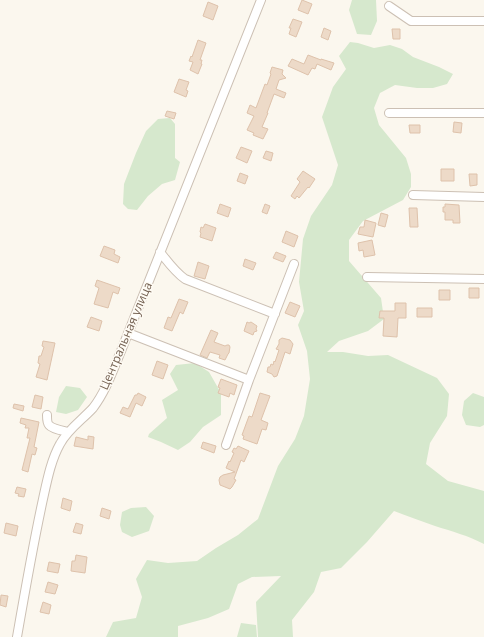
<svg xmlns="http://www.w3.org/2000/svg" width="484" height="637" font-family="'Open Sans',sans-serif">
  <style>
    .green { fill: #d6e8cd }
    .building { fill: #eddac8; stroke: #dec2ab }
    .lines { fill: none; stroke-linecap: round; stroke-linejoin: round }
    .minor-casing { stroke: #ccc0b4; stroke-width: 10 }
    .minor { stroke: #fff; stroke-width: 8 }
    .labels { text-anchor: middle; stroke-width: 3; stroke-linejoin: round; paint-order: stroke }
    .street-label { font-size: 12px; fill: #746152; stroke: #fefbf4 }
  </style>
  <rect width="100%" height="100%" fill="#fbf7ee"/>
  <!-- green -->
  <path class="green" d="M352 0H376L377 21 371 35 357 34 349 10Z
    M350 42 358 43 374 48 390 45 402 49 413 57 439 67 453 74 447 84 433 88H417L395 85 380 93 374 108 379 125 406 158 411 174V187L403 200 363 221 349 240V261L381 298 384 319 368 331 339 341 327 352H343L368 356 388 355 437 378 449 394 447 416 430 443 426 464 448 481 484 491V544C469 536 451 531 435 526 421 521 407 516 394 511L367 542 341 568 321 572 314 592 292 620 293 637H258L256 602 281 576 252 577 238 584 229 609 208 618 178 626V637H106L113 622 136 618 142 597 136 579 147 560 168 563 197 561 216 548 238 535 258 519 278 466 295 439 304 416 310 379 307 351 298 325 304 311 299 282 303 239 311 216 332 185 338 165 322 117 333 87 346 69 339 56Z
    M170 118 175 124V158L180 162 175 180 162 184 148 196 137 210 128 209 123 204 124 184 136 153 146 131 158 119Z
    M195 363 209 372 221 393V415L203 427 190 442 178 450 161 442 148 437 149 434 167 418 162 400 178 390 170 374 176 365Z
    M66 386 80 388 87 397 78 410 66 414 56 412 59 397Z
    M473 393 484 397V425L480 427 466 425 462 415 464 401Z
    M146 507 154 516 149 531 132 537 122 532 120 525 122 512 131 508Z
    M241 623 256 625 257 637H237Z"/>
  <!-- building -->
  <path class="building" d="M302 0 312 4 308 14 298 10Z
    M208 2 218 6 213 20 203 16Z
    M293 19 302 22 296 37 289 34 291 28H289Z
    M324 28 331 31 328 40 321 37Z
    M392 29H400V39H393Z
    M198 40 206 43 200 60H202L201 64H202L198 74 190 70 193 62 189 61 191 56 192 57Z
    M308 55 321 60V59L334 63 331 70 317 64 315 69 312 68 308 75 288 66 292 59 304 64Z
    M272 67 283 70 282 74 286 78 279 80 276 89 286 93 284 98 274 94 267 113H268L262 127 268 129 263 139 253 135 254 133 247 130 254 116 247 113 250 105 256 108 265 84 267 85 271 74 270 73Z
    M179 79 189 82 186 90 188 91 186 97 174 92Z
    M167 111 176 113 174 119 165 116Z
    M454 122 462 123 461 133 453 132Z
    M409 125H420V133H410Z
    M241 147 252 151 247 163 236 158Z
    M266 151 273 153 271 161 263 158Z
    M441 169H454V181H441Z
    M303 171 315 179 309 188 308 187 299 198 297 196 295 199 291 196 300 182 297 179Z
    M240 173 248 176 245 184 237 181Z
    M469 174H477V185L470 186Z
    M220 204 231 208 228 217 217 213Z
    M265 204 270 206 267 214 262 212Z
    M445 204 459 205 460 223H453V220H445V212H443V207H445Z
    M409 208H417L418 227H410Z
    M381 213 388 215 385 227 378 225Z
    M365 220 376 223 373 237 358 234 360 227H364Z
    M205 224 216 228 212 241 200 237 201 233 200 232 201 227 203 228Z
    M286 231 298 236 294 247 282 242Z
    M372 240 375 255 364 257 363 250 359 251 358 243Z
    M104 246 115 250 114 254 120 257 118 263 100 256Z
    M276 252 286 256 283 262 273 258Z
    M245 259 256 263 253 270 243 266Z
    M198 262 209 266 205 279 194 276Z
    M97 280 120 288 118 294 113 292 108 308 94 304 99 288 95 286Z
    M469 288H479V298H469Z
    M439 290H450V300H439Z
    M179 299 188 302 183 314 180 312 172 331 164 328 168 317 171 318Z
    M290 302 300 306 295 317 285 313Z
    M395 303H406V318H398L397 337 383 336 384 318H379L380 311H395Z
    M417 308H432V317H417Z
    M91 317 102 321 99 331 87 327Z
    M247 322 249 323 251 322 257 326 256 329 257 331 254 332 253 335 244 331Z
    M211 330 218 333 214 342 225 346 227 345H229L230 347 229 353 228 354 225 360 219 358 220 355 210 352 207 358 200 355Z
    M282 338 290 340 293 344 290 354 285 352 277 376 274 377 272 374 267 372 268 367H270L271 364 273 365 274 361 275 362 279 350 276 349 279 344V340Z
    M43 341 55 343 47 380 36 377 40 364 38 363 39 356H41L44 347 42 346Z
    M157 361 168 365 163 379 152 375Z
    M221 379 237 385 234 395 230 393 229 397 218 393 220 388 218 387Z
    M138 393 146 397 142 406 136 403 130 417 120 413 123 407 128 409 135 395H137Z
    M260 393 270 396 261 420 268 423 266 430 262 429 257 444 243 439 244 436 242 435 249 416 252 417Z
    M35 395 43 397 41 409 32 407Z
    M14 404 24 406 23 411 13 408Z
    M21 418 39 422 34 447 37 448 35 455 32 454 28 472 22 470 30 438H27L29 428H25L26 425 20 423Z
    M88 436 94 437 93 449 74 446 76 437 88 440Z
    M203 442 216 446 214 453 201 448Z
    M238 446 249 451 244 462 241 460 234 479 236 480 232 487 230 489 220 485 219 480 220 477 223 475 235 472 226 468 229 461 230 462 234 453 232 452 234 448 236 449Z
    M17 487 26 489 24 497 18 496 19 494 15 493Z
    M63 498 72 501 70 511 61 508Z
    M102 508 111 511 109 519 100 516Z
    M6 523 18 526 16 536 4 533Z
    M76 523 83 525 81 534 73 532Z
    M76 555 87 557 85 573 71 571 72 561H75Z
    M49 562 60 564 58 573 47 571Z
    M48 582 58 585 55 594 45 592Z
    M1 595 8 596 6 607 0 605Z
    M43 602 51 605 49 614 40 612Z"/>
  <g class="lines">
    <defs>
      <path id="minor" d="M389 6 411 21H484
        M389 113H484
        M413 195 484 197
        M160 252C168 262 175 272 185 279L275 314
        M367 277 484 279
        M128 333 249 380
        M47 415C47 418 47 423 49 425 52 429 64 431 68 432
        M226 445 249 380 294 264
        M17 637C25 591 33 545 43 499 47 481 51 460 60 444 68 429 82 420 93 408 106 391 113 370 121 351L261 0"/>
    </defs>
    <!-- minor casing -->
    <use href="#minor" class="minor-casing"/>
    <!-- minor -->
    <use href="#minor" class="minor"/>
  </g>
  <g class="labels">
    <!-- street labels -->
    <g class="street-label">
      <text transform="translate(126 336) rotate(-67)" y="4">Центральная улица</text>
    </g>
  </g>
</svg>
